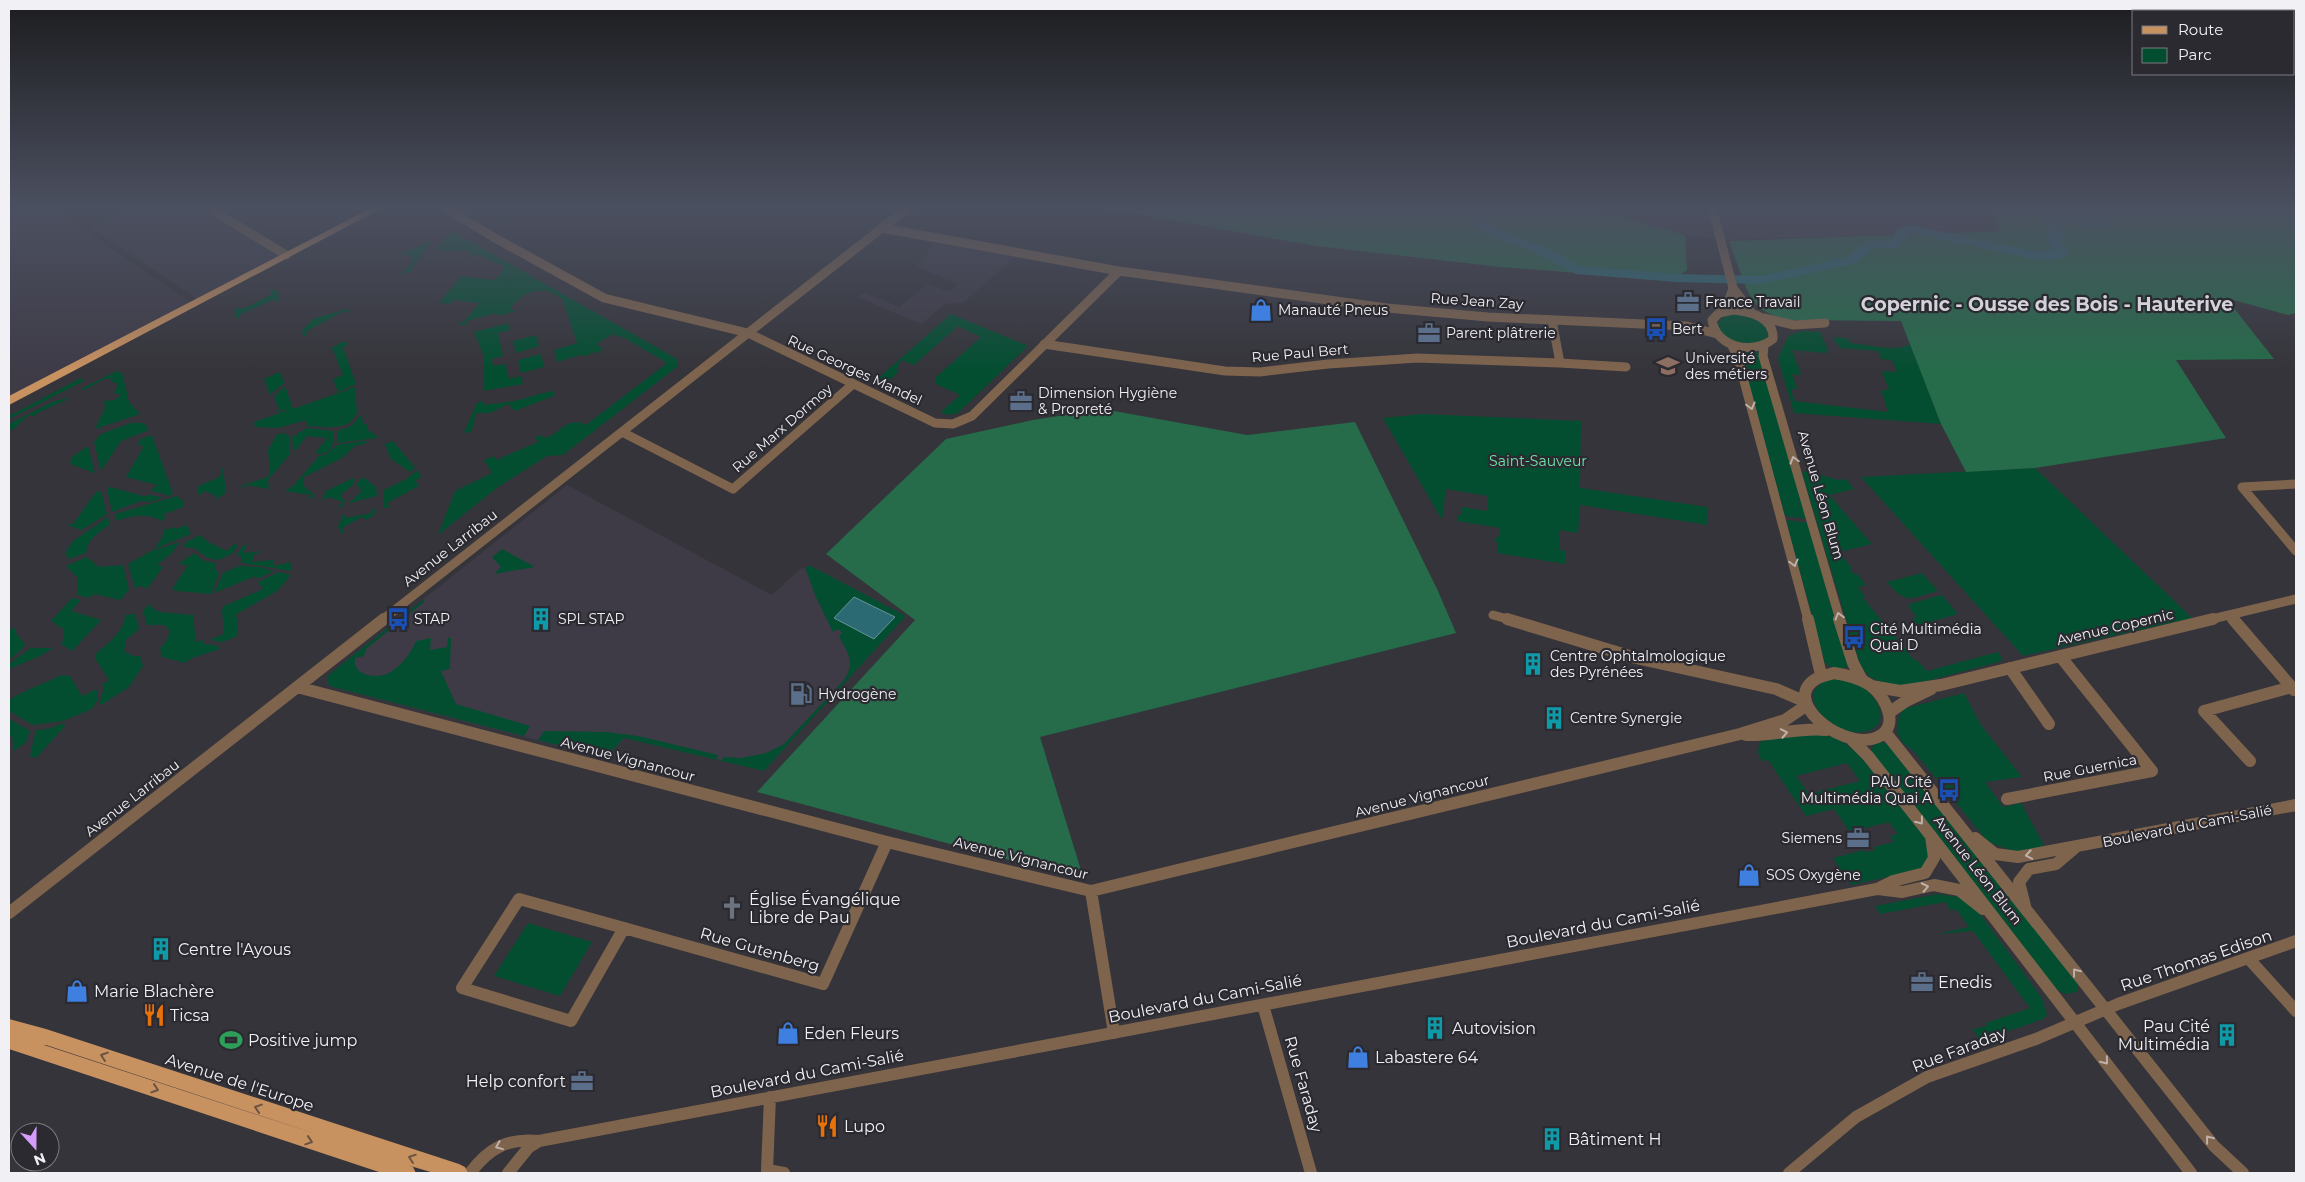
<svg xmlns="http://www.w3.org/2000/svg" width="2305" height="1182" font-family="Montserrat,sans-serif">
  <style>
    .built { fill: #3e3b47 }
    .green { fill: #034e31; fill-rule: evenodd }
    .forest { fill: #266b4a }
    .water { fill: #2b6a73; stroke: #66929a }
    .lines { fill: none; stroke-linecap: round; stroke-linejoin: round }
    .river { fill: #2b6a73; fill-rule: evenodd }
    .minor-far1 { stroke: #7f644d; stroke-width: 9 }
    .minor { stroke: #7f644d; stroke-width: 12 }
    .major { fill: #c89160; fill-rule: evenodd }
    .oneway { stroke: #beb1a9 }
    .oneway2 { stroke: #6a5343 }
    .labels { text-anchor: middle; stroke-width: 4.5; stroke-linejoin: round; paint-order: stroke }
    .street-label { font-size: 14px; fill: #f1f0f4; stroke: #2b2a30 }
    .poi-label { font-size: 14px; fill: #f1f0f4; stroke: #2b2a30; text-anchor: start }
    .park-label { font-size: 14px; fill: #6ee6aa; stroke: #2b2a30 }
    .near-poi-label { font-size: 16px; fill: #f1f0f4; stroke: #2b2a30; text-anchor: start }
    .near-street-label { font-size: 16px; fill: #f1f0f4; stroke: #2b2a30 }
    .district-label { font-size: 19px; font-weight: bold; fill: #d3d1d9; stroke: #2b2a30 }
  </style>
  <rect width="100%" height="100%" fill="#35343a"/>
  <!-- built -->
  <path class="built" d="M25 206H49L193 304 9 401V213Z
    M138 206H206L286 255 200 301 91 228Z
    M1587 206H1983L2001 231 1729 240 1685 235Z
    M934 242 1015 257 963 303 945 304 921 324 858 297 865 292 899 307 928 284 949 292 958 284 915 266 921 262Z
    M567 485 772 595 800 569 811 566 906 616 764 771 625 738 614 749 595 755 329 686 327 676Z"/>
  <!-- green -->
  <path class="green" d="M454 232 677 359 678 366 563 455 547 456 498 487 438 535 455 491 492 473 484 460 494 456 496 460 538 442 535 437 539 435C555 446 562 413 586 425L666 364 664 361 621 336 619 337 613 334 596 344 603 349 596 354 593 352 586 356 580 355 557 362 554 350 577 343 563 301C547 283 522 291 510 309L516 311 498 316 496 313 467 321 468 324 460 325 459 323 465 321 479 303 453 300 449 304 439 303 461 276 495 280 504 269 503 266 475 254 469 258 471 254 467 251H435L448 235Z
    M432 240 410 272 401 274 410 266 413 258 405 254H394L411 250Z
    M273 290 278 291 279 301 276 302 275 299 239 315 240 319 236 318 234 311 239 307 243 309 272 294 269 291Z
    M346 309 349 310 348 313 344 311 305 332 308 335 303 336 302 330 313 319Z
    M1731 313 1756 318 1767 327 1769 337 1766 341C1749 344 1721 347 1718 323L1724 315Z
    M951 314 1028 346 958 413 947 415 941 412 960 395 936 384 935 378 981 337 958 326 914 365 902 360 898 364 900 366 896 369 899 371 883 386 874 382Z
    M508 323 510 330 498 333 503 356 492 359 493 366 505 364 509 379 521 376 523 384 483 391V354L474 332Z
    M1802 331 1820 332 1828 350 1825 353 1792 350 1801 375 1792 374 1797 389H1791L1794 401 1888 412 1881 390H1889L1882 371 1897 372 1892 360 1881 359 1878 351 1840 348 1833 339 1838 337 1849 339 1850 343C1868 344 1893 353 1911 344L1941 424 1794 413 1778 358 1788 336Z
    M536 335 539 346 516 353 513 341Z
    M344 341 349 344 343 347 356 384 338 392 333 379 343 375 333 350 330 349Z
    M1740 351H1756L1760 355 1808 519 1785 516Z
    M541 354 544 367 521 373 518 360Z
    M117 371 122 373 129 402 140 414 95 429 105 408 104 401 115 400 121 394 113 393 118 386 117 383 111 382 113 379H104L85 390 81 389Z
    M280 372 284 383 270 395 264 379Z
    M81 378 84 381 9 419V416Z
    M285 386 293 409 355 387 357 413C348 433 324 426 307 426L306 420 278 428 255 427 254 422 286 411 285 409 277 413 279 409 274 397Z
    M551 391 556 395 515 411 508 404 490 413H476L472 430 469 433 464 432 477 403 483 401V405L515 401Z
    M66 398H69C59 405 38 410 34 417L30 415C22 419 16 429 12 430L9 427V424L52 402Z
    M362 414 363 425 368 424V430L377 436V438L337 443 338 431 351 426Z
    M1422 414 1581 421 1580 488 1707 507 1708 525 1580 505 1578 533 1559 530V550L1565 551V564L1497 553 1498 543 1495 542V537H1500V528L1457 521V515H1461L1462 507 1487 511 1488 496 1446 489 1442 520 1383 418Z
    M131 423H144L149 430 121 441 101 471 94 442 101 434Z
    M307 428 333 431C335 443 332 457 315 453L327 438 307 436 296 450H293L292 437Z
    M284 433 289 436V452L291 453 268 480 269 489 247 485 241 489 243 485 268 477 270 474 268 450 275 438V435Z
    M152 435 173 494 166 496V494L150 491 157 485 126 477 144 446 137 445 141 439Z
    M362 441 370 442 355 446 342 458 304 477V486L315 496 309 500 311 495 285 491 294 485 319 456 327 454 337 445Z
    M393 441 415 468 410 472 390 458 386 446 383 445Z
    M88 446 95 473 70 464 72 457Z
    M223 468 226 493 213 501 217 497 206 491 198 495V487C206 481 215 482 222 474L221 469Z
    M2035 468 2192 618 2023 656 1861 477Z
    M417 470 422 477 415 480 419 486 387 503 390 507 388 508 383 507 384 490 408 478Z
    M1806 471 1838 480 1846 479 1854 489 1829 495 1872 544 1839 552 1852 568 1850 569 1854 574H1857L1866 585 1858 587 1865 597 1863 598 1915 661 1917 660 1927 671 1998 652 2002 658V661L1904 687 1886 684 1870 677 1862 669 1854 646 1802 473Z
    M363 477 376 487 377 496 349 503 361 492 360 488 356 485Z
    M353 478 355 480 352 486 341 494V498L345 500 342 507H338L343 502 329 497 322 501 326 491Z
    M110 487 143 496 152 495 163 498 150 502 141 501 112 512 107 489Z
    M101 491 107 514 82 530 67 525 73 524 96 492Z
    M177 496 183 501V507L164 514 165 518 162 521C149 513 132 515 117 521L115 514Z
    M373 508 376 509 374 515 366 520 362 517 342 528 344 532 342 534 338 527 343 515 346 514 345 518 372 513Z
    M108 517 110 525C99 531 87 540 86 553L69 559 65 553 73 541Z
    M1786 520 1808 523 1848 664 1846 668H1834L1825 664Z
    M187 525 191 534 154 549 162 538 164 528 166 530 174 527 175 529Z
    M200 535 208 542 227 551 234 544 238 545 233 553 219 560 208 558 194 548 183 547 186 542Z
    M180 542 171 554 157 565 163 567 147 589 142 586 135 588 128 564 151 551Z
    M243 545H247L243 553 265 551 254 554 252 562 274 560V566L290 562 292 571 242 563 241 557 237 555Z
    M502 549 535 567 494 574 501 567 492 557Z
    M194 553 204 561 216 563 215 569 219 573 211 594 177 591 172 589 188 565 178 564Z
    M87 557 99 567 123 565 129 590 120 600 94 594 89 598 77 595 78 578 66 566Z
    M239 566 259 567 274 571 257 579 256 576 214 593 223 573Z
    M811 566 906 616 764 771 624 738 614 749 595 755 538 740 544 731 606 732 638 736 718 755 716 759 722 760 724 757 741 758 766 753 784 744 845 679C855 660 848 654 839 636L842 633 838 629 833 632 815 595 805 567Z
    M279 572 291 575 277 591 235 615 238 620 237 636C228 640 220 645 211 639L224 634 222 610 224 606 263 589 258 582Z
    M1922 573 1938 591C1910 598 1907 606 1887 582Z
    M1942 595 1958 614 1918 625 1912 618 1917 617 1909 608V604Z
    M72 598 81 600 71 611 101 620 72 651 61 644 64 638 63 629 51 621Z
    M423 600 425 601 366 649 364 656 355 658V665L359 671C385 687 407 662 416 641L431 638 430 650 447 647 448 638H451L450 669 441 671 456 704 530 726 524 736 329 686 327 676Z
    M151 604 153 609 160 612 193 615 196 642 203 640V644L216 645 220 649 192 658 185 663 162 657 160 648 166 642 170 631 164 625H147L143 610Z
    M135 614 139 629 126 640 124 651 133 656H140L143 666 129 687 101 705 99 704 104 688 102 685 109 680 95 658 96 654C107 644 125 631 125 615Z
    M9 628 15 629V632L25 644 23 648 9 660Z
    M31 648H53L40 656 9 669V664Z
    M62 675 70 676 82 696 95 690 98 691V699L92 709 63 721 33 725 9 711V700L21 693Z
    M1833 679C1844 680 1853 682 1862 687 1878 697 1892 724 1867 731 1834 741 1786 690 1833 679Z
    M1964 693 1981 725 2022 777 1985 782 2003 807 2021 803 2046 849 2027 852 2011 850 1988 842 1912 749C1895 742 1894 724 1903 709Z
    M9 719 30 731 26 742 14 751 12 735 9 736Z
    M64 723 65 726 36 758 30 756 36 730 48 729Z
    M1812 730C1831 736 1848 742 1861 757L1927 840 1930 851 1925 866 1915 871 1851 885 1833 858 1864 850 1866 852 1875 850 1874 847 1894 842 1890 836 1898 834 1889 822 1850 832 1834 809 1806 816 1768 760 1762 761 1758 753 1759 742ZM1847 763 1860 781 1809 794 1796 776Z
    M1880 742 1888 744 2078 984 2077 992 2065 994 2056 989 1871 752 1873 745Z
    M1938 894 1959 897 1977 910 2042 998 2047 1015 2043 1019 1980 1041 1973 1029 1987 1026 1986 1023 2030 1008 1973 931 1937 934 1969 927 1956 909 1951 911 1945 902 1880 914 1875 906Z
    M528 923 592 942 560 996 494 976Z"/>
  <!-- forest -->
  <path class="forest" d="M1092 206H1587L1685 235 1687 270 1680 275 1655 279 1500 267 1317 246Z
    M1983 206H2296V313L2288 315 2226 298 2274 359 2176 360 2226 438 2035 468 1966 472 1941 424 1901 321 1785 320C1775 316 1762 312 1755 303 1745 291 1735 256 1729 241L2001 231Z
    M1103 409 1247 435 1355 422 1438 591 1456 633 1040 737 1084 880 757 792 915 620 826 554 946 439 1033 420Z"/>
  <!-- water -->
  <path class="water" d="M854 597 895 617 874 639 834 618Z"/>
  <g class="lines">
    <!-- river -->
    <path class="river" d="M1276 206C1290 205 1310 212 1320 210 1332 208 1333 205 1348 206L1346 209 1321 219 1289 214Z
      M1457 206 1478 207 1482 220 1496 228 1548 248 1579 266 1677 274 1761 276 1847 257 1865 241H1890L1898 228 1911 225 2033 251 2054 250 2047 241 2050 232 2038 218 2040 215H2074L2094 219 2084 206H2097L2112 225 2105 229 2074 223 2056 222 2064 231 2061 241 2069 252C2060 262 2045 260 2033 259L1911 233 1908 234 1899 248H1873L1857 263 1761 284 1677 282 1576 274 1538 254 1486 234 1471 225 1467 212 1458 209Z
      M2156 206H2181L2199 209 2296 207V215L2199 217 2157 209Z"/>
    <!-- minor-far1 -->
    <path class="minor-far1" d="M206 206 286 255
      M442 206 495 238 604 298 748 333 935 423 953 424 972 416 1119 271
      M1712 206 1733 288 1751 312
      M882 228 1119 271 1387 308 1488 317 1687 326 1717 334
      M1733 310C1751 312 1774 317 1773 339 1753 355 1716 348 1712 320L1719 313Z
      M1725 311 1733 288
      M1764 318 1794 325 1825 323
      M1044 344 1225 371 1260 372 1328 364 1417 358 1560 363 1552 320
      M1731 344 1737 355 1808 620
      M1764 346 1763 356 1840 620
      M1560 363 1626 367
      M622 432 733 489 853 384
      M2296 484 2242 487 2296 551
      M1493 615 1511 620
      M2229 615 2234 620
      M382 620 910 206
      M2208 620 2296 599"/>
    <!-- minor -->
    <path class="minor" d="M1507 619 1636 658 1776 689 1806 702
      M1808 619 1821 675
      M1839 619 1853 663 1862 680
      M2233 619 2294 690
      M2010 668 2049 724
      M1834 673C1847 675 1860 678 1870 685 1888 698 1902 732 1872 739 1838 747 1781 700 1816 679 1821 676 1828 675 1834 673Z
      M1871 686 1900 691 1941 685 2213 619
      M297 687 887 842 1091 891 1740 734 1785 720 1807 705
      M1890 712 1906 701 1931 689
      M1885 732 2214 1146 2243 1173
      M1746 735C1775 736 1799 727 1826 730
      M1852 740 1868 756 1931 836 2191 1173
      M2250 761 2204 711 2292 687
      M2007 799 2152 771 2060 656
      M1975 838 1995 854 2018 857 2296 805
      M1878 889 1902 892 1934 885 1959 890 1983 909
      M1091 891 1114 1033
      M519 899 624 928 571 1021 462 988Z
      M2025 906 2019 882 2029 869 2056 864 2076 847
      M9 913 384 619
      M624 928 823 984 887 842
      M2249 959 2296 1011
      M1263 1005 1311 1173
      M770 1097 767 1170 784 1173
      M470 1173C489 1148 507 1138 539 1141L1877 889 1893 881 1925 873 1934 858 1931 836
      M508 1173 529 1147 539 1141
      M1789 1173 1856 1117 1927 1077 2036 1039 2118 1004 2296 941"/>
    <!-- major -->
    <path class="major" d="M375 206H386L9 405V396Z
      M9 1019 46 1029 459 1164 465 1167 468 1173H434L407 1165 413 1167 416 1173H382L9 1049ZM44 1045H46L322 1136Z"/>
  </g>
  <!-- one-way arrows -->
  <defs><path id="oneway-chevron" d="M-2-3.5L2.5 0L-2 3.5" fill="none" stroke-width="1.6" stroke-linecap="round" stroke-linejoin="round" transform="scale(1.25)"/></defs>
  <g class="oneway">
    <use href="#oneway-chevron" transform="translate(1751 406) rotate(75)"/>
    <use href="#oneway-chevron" transform="translate(1794 460) rotate(-106)"/>
    <use href="#oneway-chevron" transform="translate(1794 563) rotate(75)"/>
    <use href="#oneway-chevron" transform="translate(1839 616) rotate(-106)"/>
    <use href="#oneway-chevron" transform="translate(1784 733) rotate(-11)"/>
    <use href="#oneway-chevron" transform="translate(1920 821) rotate(52)"/>
    <use href="#oneway-chevron" transform="translate(2029 855) rotate(170)"/>
    <use href="#oneway-chevron" transform="translate(1925 887) rotate(-12)"/>
    <use href="#oneway-chevron" transform="translate(2076 972) rotate(-128)"/>
    <use href="#oneway-chevron" transform="translate(2105 1061) rotate(52)"/>
    <use href="#oneway-chevron" transform="translate(2209 1139) rotate(-128)"/>
    <use href="#oneway-chevron" transform="translate(499 1146) rotate(158)"/>
  </g>
  <g class="oneway2">
    <use href="#oneway-chevron" transform="translate(104 1056) rotate(-161)"/>
    <use href="#oneway-chevron" transform="translate(155 1089) rotate(18)"/>
    <use href="#oneway-chevron" transform="translate(258 1108) rotate(-162)"/>
    <use href="#oneway-chevron" transform="translate(309 1141) rotate(18)"/>
    <use href="#oneway-chevron" transform="translate(412 1158) rotate(-161)"/>
  </g>
  <!-- sky -->
  <linearGradient id="sky" x2="0" y2="1"><stop stop-color="#1d1d20"/><stop offset="0.56" stop-color="#4b5060"/><stop offset="1" stop-color="#4b5060" stop-opacity="0"/></linearGradient>
  <rect width="2305" height="371" fill="url(#sky)"/>
  <!-- icons -->
  <defs>
    <symbol id="office-bare" viewBox="-9 -9 18 18"><path d="M-6-3h4V-5.5h4V-3h4V5H-6ZM-1-4.5V-3h2v-1.5ZM-6 0V1H6V0Z" fill="#5c6f8a" stroke="#2b2a30" stroke-width="2.5" paint-order="stroke"/></symbol>
    <symbol id="shop-bare" viewBox="-9 -9 18 18"><path d="M-5-2.5h2.3a2.7 3.5 0 0 1 5.4 0H5L5.5 6h-11ZM-1.5-2.5h3a1.5 2.3 0 0 0-3 0Z" fill="#3f7fe0" stroke="#2b2a30" stroke-width="2.5" paint-order="stroke"/></symbol>
    <symbol id="bus-bare" viewBox="-9 -9 18 18"><path d="M-5-6H5V4H4V6H2V4H-2V6H-4V4H-5ZM-3.5-4V0h7V-4ZM-3.5 1.2v1.5H-2V1.2ZM2 1.2v1.5H3.5V1.2Z" fill="#1a4fb4" stroke="#2b2a30" stroke-width="2.5" paint-order="stroke"/></symbol>
    <symbol id="university-bare" viewBox="-9 -9 18 18"><path d="M0-5L7-2L0 1L-7-2ZM-4 1L0 2.5L4 1V4Q0 6-4 4Z" fill="#8d6e63" stroke="#2b2a30" stroke-width="2.5" paint-order="stroke"/></symbol>
    <symbol id="building-bare" viewBox="-9 -9 18 18"><path d="M-4-6H4V6H1V3H-1V6H-4ZM-2.5-4.3h1.7v1.8h-1.7ZM.8-4.3h1.7v1.8H.8ZM-2.5-1h1.7V.8h-1.7ZM.8-1h1.7V.8H.8Z" fill="#0f9aa8" stroke="#2b2a30" stroke-width="2.5" paint-order="stroke"/></symbol>
    <symbol id="fuel-bare" viewBox="-9 -9 18 18"><path d="M-5.5-6h7V0h2V4h1.3V-2.5L3-4.5l.8-.8L6-3V5H2.5V1h-1V6h-7ZM-4.2-4.7v3.2H.2V-4.7Z" fill="#5c6f8a" stroke="#2b2a30" stroke-width="2.5" paint-order="stroke"/></symbol>
    <symbol id="church-bare" viewBox="-9 -9 18 18"><path d="M-1.2-6h2.4v3.5h3.3v2.4h-3.3V6h-2.4V-.1h-3.3v-2.4h3.3Z" fill="#6b7280" stroke="#2b2a30" stroke-width="2.5" paint-order="stroke"/></symbol>
    <symbol id="restaurant-bare" viewBox="-9 -9 18 18"><path d="M-5-6h1v4h1v-4h1v4h1v-4h1v5L-1.5 .5V6h-2V.5L-5-1ZM5-6V6H3V1.5H1.5Q1.5-4 5-6Z" fill="#e8710a" stroke="#2b2a30" stroke-width="2.5" paint-order="stroke"/></symbol>
    <symbol id="stadium-bare" viewBox="-9 -9 18 18"><path d="M0-5a6.5 5 0 1 0 0 10a6.5 5 0 1 0 0-10ZM-3.5-1.8h7v3.6h-7Z" fill="#2e9e5b" stroke="#2b2a30" stroke-width="2.5" paint-order="stroke"/></symbol>
  </defs>
  <g fill-rule="evenodd">
    <use href="#office-bare" x="1672" y="286" width="32" height="32"/>
    <use href="#shop-bare" x="1245" y="294" width="32" height="32"/>
    <use href="#bus-bare" x="1640" y="313" width="32" height="32"/>
    <use href="#office-bare" x="1413" y="317" width="32" height="32"/>
    <use href="#university-bare" x="1652" y="350" width="32" height="32"/>
    <use href="#office-bare" x="1005" y="385" width="32" height="32"/>
    <use href="#bus-bare" x="382" y="603" width="32" height="32"/>
    <use href="#building-bare" x="525" y="603" width="32" height="32"/>
    <use href="#bus-bare" x="1838" y="621" width="32" height="32"/>
    <use href="#building-bare" x="1517" y="648" width="32" height="32"/>
    <use href="#fuel-bare" x="785" y="678" width="32" height="32"/>
    <use href="#building-bare" x="1538" y="702" width="32" height="32"/>
    <use href="#bus-bare" x="1933" y="774" width="32" height="32"/>
    <use href="#office-bare" x="1842" y="822" width="32" height="32"/>
    <use href="#shop-bare" x="1733" y="859" width="32" height="32"/>
    <use href="#church-bare" x="716" y="892" width="32" height="32"/>
    <use href="#building-bare" x="145" y="933" width="32" height="32"/>
    <use href="#office-bare" x="1906" y="966" width="32" height="32"/>
    <use href="#shop-bare" x="61" y="975" width="32" height="32"/>
    <use href="#restaurant-bare" x="138" y="999" width="32" height="32"/>
    <use href="#building-bare" x="1419" y="1012" width="32" height="32"/>
    <use href="#shop-bare" x="772" y="1017" width="32" height="32"/>
    <use href="#building-bare" x="2211" y="1019" width="32" height="32"/>
    <use href="#stadium-bare" x="215" y="1024" width="32" height="32"/>
    <use href="#shop-bare" x="1342" y="1041" width="32" height="32"/>
    <use href="#office-bare" x="566" y="1065" width="32" height="32"/>
    <use href="#restaurant-bare" x="811" y="1110" width="32" height="32"/>
    <use href="#building-bare" x="1536" y="1123" width="32" height="32"/>
  </g>
  <g class="labels">
    <!-- street labels -->
    <g class="street-label">
      <text transform="translate(1477 301) rotate(4)" y="5">Rue Jean Zay</text>
      <text transform="translate(1300 353) rotate(-5)" y="5">Rue Paul Bert</text>
      <text transform="translate(855 370) rotate(25)" y="5">Rue Georges Mandel</text>
      <text transform="translate(782 428) rotate(-41)" y="5">Rue Marx Dormoy</text>
      <text transform="translate(1821 495) rotate(74)" y="5">Avenue Léon Blum</text>
      <text transform="translate(450 548) rotate(-38)" y="5">Avenue Larribau</text>
      <text transform="translate(2115 627) rotate(-13)" y="5">Avenue Copernic</text>
      <text transform="translate(628 759) rotate(15)" y="5">Avenue Vignancour</text>
      <text transform="translate(2090 768) rotate(-11)" y="5">Rue Guernica</text>
      <text transform="translate(1422 796) rotate(-14)" y="5">Avenue Vignancour</text>
      <text transform="translate(132 798) rotate(-38)" y="5">Avenue Larribau</text>
      <text transform="translate(2187 826) rotate(-11)" y="5">Boulevard du Cami-Salié</text>
      <text transform="translate(1021 858) rotate(14)" y="5">Avenue Vignancour</text>
      <text transform="translate(1978 870) rotate(52)" y="5">Avenue Léon Blum</text>
    </g>
    <!-- poi labels -->
    <g class="poi-label">
      <text x="1705" y="307">France Travail</text>
      <text x="1278" y="315">Manauté Pneus</text>
      <text x="1672" y="334">Bert</text>
      <text x="1446" y="338">Parent plâtrerie</text>
      <text x="1685" y="363">Université<tspan x="1685" dy="16">des métiers</tspan></text>
      <text x="1038" y="398">Dimension Hygiène<tspan x="1038" dy="16">&amp; Propreté</tspan></text>
      <text x="414" y="624">STAP</text>
      <text x="558" y="624">SPL STAP</text>
      <text x="1870" y="634">Cité Multimédia<tspan x="1870" dy="16">Quai D</tspan></text>
      <text x="1550" y="661">Centre Ophtalmologique<tspan x="1550" dy="16">des Pyrénées</tspan></text>
      <text x="818" y="699">Hydrogène</text>
      <text x="1570" y="723">Centre Synergie</text>
      <text x="1932" y="787" text-anchor="end">PAU Cité<tspan x="1932" dy="16">Multimédia Quai A</tspan></text>
      <text x="1842" y="843" text-anchor="end">Siemens</text>
      <text x="1766" y="880">SOS Oxygène</text>
    </g>
    <!-- park labels -->
    <g class="park-label">
      <text x="1538" y="466">Saint-Sauveur</text>
    </g>
    <!-- near-poi labels -->
    <g class="near-poi-label">
      <text x="749" y="905">Église Évangélique<tspan x="749" dy="18">Libre de Pau</tspan></text>
      <text x="178" y="955">Centre l'Ayous</text>
      <text x="1938" y="988">Enedis</text>
      <text x="94" y="997">Marie Blachère</text>
      <text x="170" y="1021">Ticsa</text>
      <text x="2210" y="1032" text-anchor="end">Pau Cité<tspan x="2210" dy="18">Multimédia</tspan></text>
      <text x="1452" y="1034">Autovision</text>
      <text x="804" y="1039">Eden Fleurs</text>
      <text x="248" y="1046">Positive jump</text>
      <text x="1375" y="1063">Labastere 64</text>
      <text x="566" y="1087" text-anchor="end">Help confort</text>
      <text x="844" y="1132">Lupo</text>
      <text x="1568" y="1145">Bâtiment H</text>
    </g>
    <!-- near-street labels -->
    <g class="near-street-label">
      <text transform="translate(1603 923) rotate(-11)" y="6">Boulevard du Cami-Salié</text>
      <text transform="translate(760 949) rotate(16)" y="6">Rue Gutenberg</text>
      <text transform="translate(2196 960) rotate(-19)" y="6">Rue Thomas Edison</text>
      <text transform="translate(1205 998) rotate(-11)" y="6">Boulevard du Cami-Salié</text>
      <text transform="translate(1959 1049) rotate(-21)" y="6">Rue Faraday</text>
      <text transform="translate(807 1073) rotate(-11)" y="6">Boulevard du Cami-Salié</text>
      <text transform="translate(240 1082) rotate(18)" y="6">Avenue de l'Europe</text>
      <text transform="translate(1304 1084) rotate(74)" y="6">Rue Faraday</text>
    </g>
    <!-- district labels -->
    <g class="district-label">
      <text x="2047" y="311">Copernic - Ousse des Bois - Hauterive</text>
    </g>
  </g>
  <!-- border -->
  <rect width="2305" height="1182" fill="none" stroke="#f1f0f4" stroke-width="20"/>
  <!-- legend -->
  <rect x="2132" y="10" width="162" height="65" fill="#2b2a30" stroke="#7a797e"/>
  <rect x="2142" y="26" width="25" height="8" fill="#c89160" stroke="#7a797e"/>
  <text x="2178" y="35" font-size="15" fill="#f1f0f4">Route</text>
  <rect x="2142" y="48" width="25" height="15" fill="#034e31" stroke="#7a797e"/>
  <text x="2178" y="60" font-size="15" fill="#f1f0f4">Parc</text>
  <!-- north arrow -->
  <g transform="translate(35 1147) rotate(159)"><circle r="24" fill="#2b2a30" stroke="#7a797e"/>
  <path d="M0-4L9 19L0 12L-9 19Z" fill="#d59cfb"/>
  <text y="-8" font-size="14" font-weight="bold" text-anchor="middle" fill="#f1f0f4">N</text>
  </g>
</svg>
